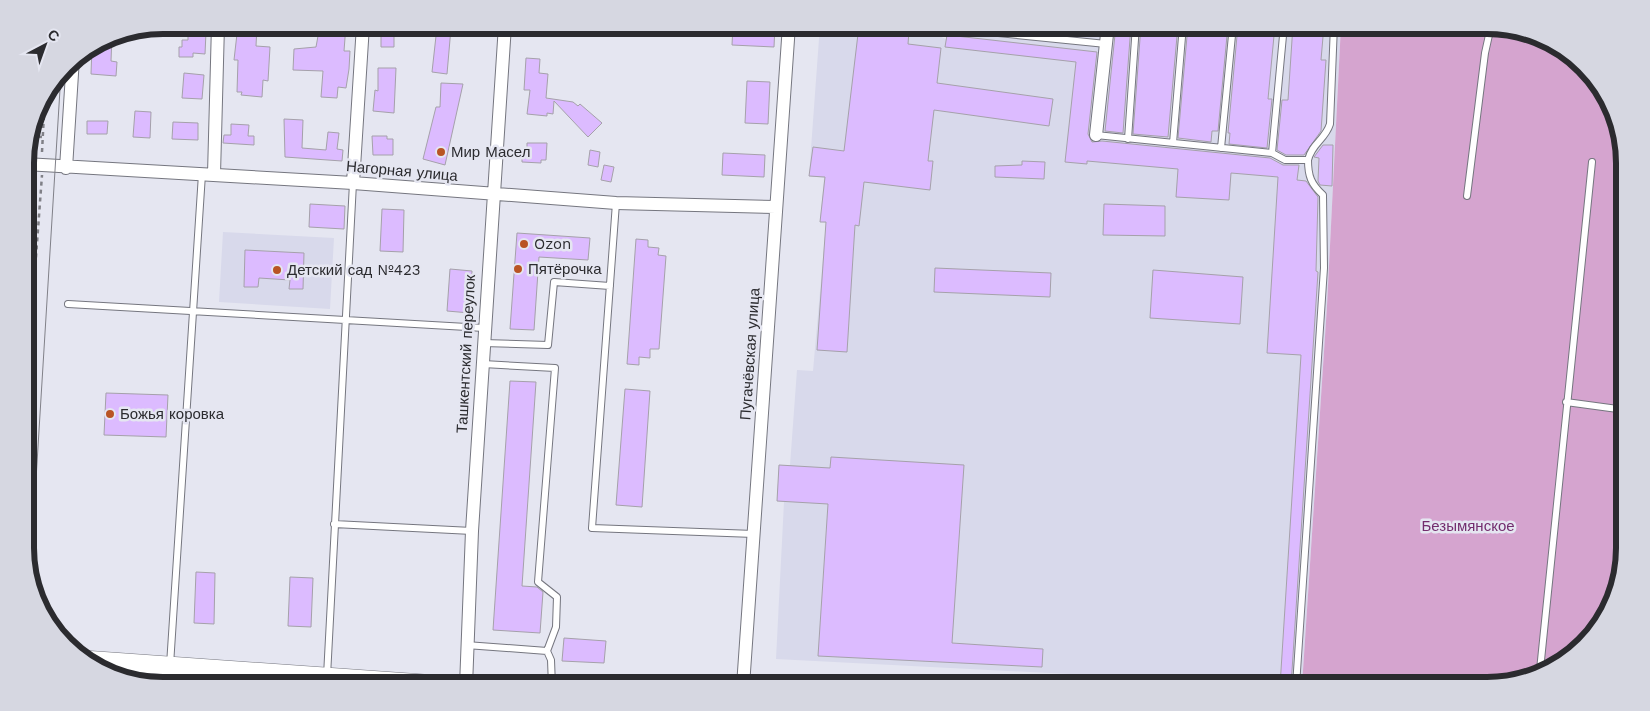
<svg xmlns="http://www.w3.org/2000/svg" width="1650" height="711" font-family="'Work Sans',sans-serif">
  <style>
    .built { fill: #d8d9eb }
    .green { fill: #d5a4cf }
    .building { fill: #dcbbff; stroke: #a5a1aa }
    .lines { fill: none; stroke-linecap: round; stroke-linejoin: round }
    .lane-casing { stroke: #75767f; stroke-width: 8 }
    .street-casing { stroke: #75767f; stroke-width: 14 }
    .secondary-casing { stroke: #75767f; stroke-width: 19 }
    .path { stroke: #808087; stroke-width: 2.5; stroke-dasharray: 4 4; stroke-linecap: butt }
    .lane { stroke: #fff; stroke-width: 6 }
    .street { stroke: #fff; stroke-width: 12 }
    .secondary { stroke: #fff; stroke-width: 18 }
    .tram { stroke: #808088; stroke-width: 1 }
    .poi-dot { fill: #b95424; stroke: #e5e6f1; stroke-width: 2 }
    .labels { text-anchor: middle; stroke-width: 5; stroke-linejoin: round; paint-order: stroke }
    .poi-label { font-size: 15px; fill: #2b2b2f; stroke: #e5e6f1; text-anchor: start }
    .street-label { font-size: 15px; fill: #2b2b2f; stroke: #e5e6f1 }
    .park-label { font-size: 15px; fill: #732d6e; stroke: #e5e6f1 }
    .rim { fill: none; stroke: #2b2b2f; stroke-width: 6 }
  </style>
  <rect width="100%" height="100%" fill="#e5e6f1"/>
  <!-- built -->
  <path class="built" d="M820 25H897L918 27 946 39 948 25H1025L1113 35 1114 25H1341L1327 306 1302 686 776 659 784 502 777 501 779 465H790L797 370 813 371 826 223 820 222 824 178 809 176Z
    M223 232 334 238 330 309 219 302Z"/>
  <!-- green -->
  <path class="green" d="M1341 25H1488L1540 35 1596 79 1624 144 1625 549 1615 601 1571 658 1496 686H1302L1327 306Z"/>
  <!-- building -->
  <path class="building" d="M238 25H257L256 46 270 47 268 81 263 80 262 97 241 95 242 92H237L238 60H234Z
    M320 25H346L344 51H350L349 69 346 88 338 87 337 98 321 97 323 71 293 70 294 49 316 47Z
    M733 25H775L774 47 732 45Z
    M840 25H865L909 31 908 44 941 48 937 83 1053 99 1049 126 934 110 928 161H933L930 190 864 182 859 226 855 225 847 352 817 350 826 222H820L825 177 809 176 813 147 844 151 858 34 840 31Z
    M1116 25H1131L1123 133 1105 131Z
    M1141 25H1178L1168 137 1133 134Z
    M1188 25H1228L1218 131H1212L1211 142 1178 138Z
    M1238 25H1275L1268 99H1272L1267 148 1229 144 1230 133H1228Z
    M1293 25H1324L1321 60H1326L1321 131 1304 155H1286L1277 150 1282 100H1288Z
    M381 27H394V47H381Z
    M437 27 451 28 447 74 432 72Z
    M188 32H206L205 54 193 53V57H179V47H182V40H188Z
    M112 35 111 61 117 62 116 76 91 74 92 46Z
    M947 35 1097 52 1088 134 1092 142 1102 141 1270 158 1283 165H1299L1297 180 1306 181 1318 197 1316 271 1318 272 1291 686H1280L1301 355 1267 353 1278 177 1231 173 1229 200 1176 197 1178 169 1087 161V164L1065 162 1076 62 945 47Z
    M526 58 540 59 539 73 548 74 546 98 573 102 578 106 580 104 602 123 588 137 554 101 553 114 547 113V116L527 114 530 90H524Z
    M378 68H396L394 113 373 111 375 90 378 91Z
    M184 73 204 75 202 99 182 98Z
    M747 81 770 82 768 124 745 123Z
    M441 83 463 84 445 165 423 159 436 107H440Z
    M135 111 151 112 150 138 133 137Z
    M284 119 303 120 302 148 326 150 328 132 339 133 337 149 343 150 342 161 285 157Z
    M87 121H108L107 134H87Z
    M173 122 198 123V140L172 139Z
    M231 124 249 125 248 136H254V145L223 143 224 135H231Z
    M372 136H387V139H393V155H373Z
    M527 143H547L546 160H541V163L522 162V150L527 151Z
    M1323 145H1333L1332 186 1320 185 1318 181 1319 158 1314 157Z
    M590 150 600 152 598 167 588 165Z
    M723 153 765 155 764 177 722 175Z
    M1022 161 1045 162 1044 179 995 177V166L1022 165Z
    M604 165 614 167 611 182 601 180Z
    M310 204 345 206 344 229 309 227Z
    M1104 204 1165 206V236L1103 235Z
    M382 209 404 210 403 252 380 251Z
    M517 233 590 238 588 260 539 257 534 330 510 329Z
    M636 239 648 240V247L659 248 658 255 666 256 659 349H650V358L639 357V365L627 364Z
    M245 250 304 253 303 289H289L290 280 259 278 258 287H244Z
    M935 268 1051 273 1050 297 934 292Z
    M450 269 472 271 470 313 447 311Z
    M1153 270 1243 277 1240 324 1150 318Z
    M510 381 536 382 522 586 537 587 543 592 540 633 493 630Z
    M625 389 650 391 642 507 616 505Z
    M106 393 168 395 166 437 104 435Z
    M831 457 964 465 952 643 1043 649 1042 667 818 656 828 504 777 501 779 465 830 468Z
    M196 572 215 573 214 624 194 623Z
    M290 577 313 578 311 627 288 626Z
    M564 638 606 641 604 663 562 661Z"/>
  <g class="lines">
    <defs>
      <path id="lane" d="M940 25 948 28 1106 44
        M1096 135 1272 153 1285 160H1308C1312 143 1325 140 1330 124L1334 25
        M1128 139 1136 25
        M1173 143 1183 25
        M1221 148 1233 25
        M1272 153 1284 25
        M1467 196 1485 53 1491 26
        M616 203 592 528 754 534
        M68 304 484 328
        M483 343 548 345 554 282 610 286
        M483 364 555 368 538 582 557 597 556 627 547 651 551 660 552 686
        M1566 402 1625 410
        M334 524 472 531
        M466 645 547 651
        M170 665 202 174
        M1540 670 1592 162
        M327 676 353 183
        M1296 686 1324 268 1323 195C1311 184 1308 176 1308 160"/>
      <path id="street" d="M1096 135 1108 25
        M25 164 353 183 616 203 776 207
        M66 168 73 58
        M214 174 218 25
        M353 183 363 25
        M466 686 472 531 505 25
        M743 686 789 25"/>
      <path id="secondary" d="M90 660 459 686"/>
    </defs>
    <!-- lane casing -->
    <use href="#lane" class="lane-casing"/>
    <!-- street casing -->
    <use href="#street" class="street-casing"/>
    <!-- secondary casing -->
    <use href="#secondary" class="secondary-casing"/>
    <!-- path -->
    <path class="path" d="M30 136 42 137
      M42 152 45 94
      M26 393 42 175"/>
    <!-- lane -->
    <use href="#lane" class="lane"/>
    <!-- street -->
    <use href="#street" class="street"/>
    <!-- secondary -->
    <use href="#secondary" class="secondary"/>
    <!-- tram -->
    <path class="tram" d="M30 577 61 73"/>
  </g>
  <!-- markers -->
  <g class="poi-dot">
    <circle cx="441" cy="152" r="5"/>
    <circle cx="524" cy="244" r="5"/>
    <circle cx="518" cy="269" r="5"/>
    <circle cx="277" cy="270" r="5"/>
    <circle cx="110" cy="414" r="5"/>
  </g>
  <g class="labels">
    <!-- poi labels -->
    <g class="poi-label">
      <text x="451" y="157">Мир Масел</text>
      <text x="534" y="249">Ozon</text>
      <text x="528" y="274">Пятёрочка</text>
      <text x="287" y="275">Детский сад №423</text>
      <text x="120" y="419">Божья коровка</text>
    </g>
    <!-- street labels -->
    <g class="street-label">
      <text transform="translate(402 171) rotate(5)" y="5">Нагорная улица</text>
      <text transform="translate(466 354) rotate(-87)" y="5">Ташкентский переулок</text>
      <text transform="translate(750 354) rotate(-86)" y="5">Пугачёвская улица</text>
    </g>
    <!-- park labels -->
    <g class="park-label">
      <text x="1468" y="531">Безымянское</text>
    </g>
  </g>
  <!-- crop -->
  <path d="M0 0H1650V711H0ZM163 34H1487A129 129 0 0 1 1616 163V548A129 129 0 0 1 1487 677H163A129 129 0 0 1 34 548V163A129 129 0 0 1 163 34Z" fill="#d6d7e1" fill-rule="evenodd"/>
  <path class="rim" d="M163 34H1487A129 129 0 0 1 1616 163V548A129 129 0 0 1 1487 677H163A129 129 0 0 1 34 548V163A129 129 0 0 1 163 34Z"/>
  <!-- north arrow -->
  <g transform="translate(45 45) rotate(41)" stroke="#e5e6f1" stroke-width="4" paint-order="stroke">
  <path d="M0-4L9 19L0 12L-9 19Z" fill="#2b2b2f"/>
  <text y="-8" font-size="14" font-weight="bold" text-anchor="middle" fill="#2b2b2f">С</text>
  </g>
</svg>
